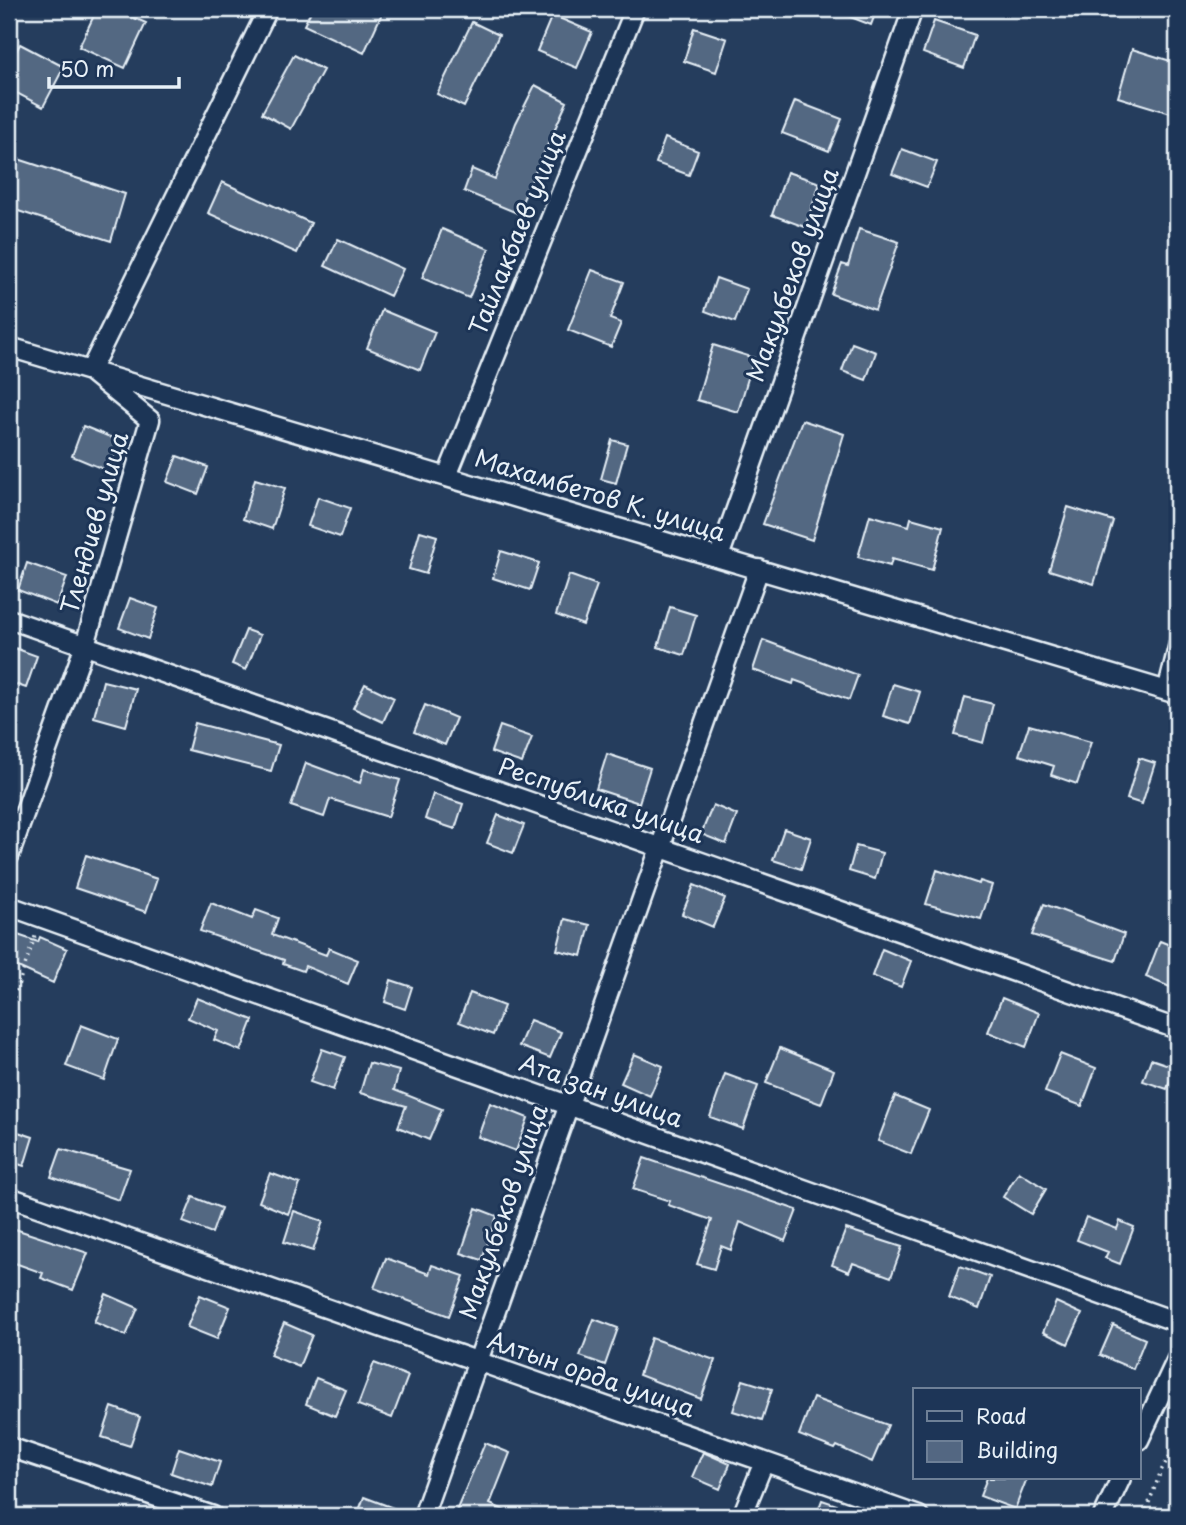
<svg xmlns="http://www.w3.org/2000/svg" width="1186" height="1525" font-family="'Playpen Sans',sans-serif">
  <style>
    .building { fill: #536782; stroke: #e8f1f8; stroke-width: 2 }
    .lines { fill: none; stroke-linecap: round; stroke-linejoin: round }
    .service-casing { stroke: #e8f1f8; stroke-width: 14 }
    .minor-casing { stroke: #e8f1f8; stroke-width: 23 }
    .path { stroke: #e8f1f8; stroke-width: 3.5; stroke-dasharray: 2 5; stroke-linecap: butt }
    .service { stroke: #1d3557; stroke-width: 9 }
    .minor { stroke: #1d3557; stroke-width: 18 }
    .labels { text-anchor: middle; stroke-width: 6; stroke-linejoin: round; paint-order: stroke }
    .street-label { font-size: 24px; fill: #e8f1f8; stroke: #1d3557 }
  </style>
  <rect width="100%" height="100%" fill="#253d5d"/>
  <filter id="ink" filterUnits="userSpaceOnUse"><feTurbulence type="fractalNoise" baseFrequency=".0143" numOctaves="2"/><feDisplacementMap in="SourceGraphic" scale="14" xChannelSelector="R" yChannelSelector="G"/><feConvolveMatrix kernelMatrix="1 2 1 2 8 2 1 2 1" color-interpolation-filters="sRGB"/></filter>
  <g filter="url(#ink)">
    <!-- building -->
    <path class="building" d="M97 9H114L146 23 125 68 79 47Z
      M312 9H384L364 53 304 25Z
      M830 9H877L871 25Z
      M552 15 592 32 577 68 537 51Z
      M934 21 975 35 964 68 923 53Z
      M472 22 499 35 464 107 437 94Z
      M694 28 727 39 716 72 684 61Z
      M20 44 64 67 43 107 9 89V64Z
      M1132 49 1177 63V115L1118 97Z
      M294 55 323 70 291 129 262 113Z
      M535 85 567 102 517 213 464 191 472 169 495 179 516 123Z
      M795 101 842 119 829 151 782 133Z
      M665 138 698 151 689 175 656 163Z
      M902 149 937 162 927 187 892 174Z
      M9 156 125 194 111 241 9 208Z
      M787 172 820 183 805 227 772 215Z
      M222 182 311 223 297 253 208 213Z
      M442 229 489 249 469 298 422 278Z
      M859 229 899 242 875 310 831 294 842 264 848 266Z
      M338 239 403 269 390 296 325 266Z
      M592 270 624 282 610 319 621 323 611 347 568 330Z
      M716 278 747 289 735 322 705 311Z
      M382 310 435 332 420 370 367 348Z
      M852 343 876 352 866 380 842 371Z
      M713 345 754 358 738 412 697 400Z
      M802 420 844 434 812 540 763 524Z
      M83 426 120 441 108 471 72 456Z
      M612 440 627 444 616 483 601 479Z
      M177 456 208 467 198 494 167 482Z
      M255 479 285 488 272 529 243 519Z
      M318 497 350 508 340 537 308 526Z
      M1068 507 1113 521 1094 584 1049 570Z
      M870 515 909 526 911 518 943 527 932 570 892 559 890 566 858 557Z
      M420 531 437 536 426 574 409 569Z
      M501 551 539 563 530 590 493 578Z
      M27 563 67 577 57 605 18 590Z
      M569 575 597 585 583 625 556 615Z
      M130 598 158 608 148 639 119 628Z
      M670 607 696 615 684 655 658 647Z
      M246 630 260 635 246 670 232 664Z
      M763 640 858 675 849 700 794 680 793 684 753 670Z
      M9 646 37 656 26 688 9 682Z
      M103 681 136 689 126 726 94 717Z
      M365 684 394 698 383 722 353 708Z
      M893 684 920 692 910 724 883 716Z
      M965 697 993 704 983 743 955 735Z
      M425 705 456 718 445 745 414 732Z
      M195 723 279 745 271 771 188 750Z
      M1029 725 1091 742 1077 784 1051 775 1054 766 1019 755Z
      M500 726 532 737 522 763 491 752Z
      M607 754 650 768 639 803 596 789Z
      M1139 758 1155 763 1142 804 1127 799Z
      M306 763 360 783 364 769 400 780 388 817 330 799 324 817 291 806Z
      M433 794 463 804 455 829 425 819Z
      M713 805 737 815 726 844 701 834Z
      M498 815 524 825 513 853 487 843Z
      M784 829 811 838 801 869 773 860Z
      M856 846 882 853 875 879 849 871Z
      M86 855 157 879 146 912 75 888Z
      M937 870 979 884 980 881 992 885 981 919 926 904Z
      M694 885 725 898 713 927 682 914Z
      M211 903 252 919 256 910 278 918 272 935 326 955 329 948 358 960 348 984 305 966 303 971 283 964 284 960 200 931Z
      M1044 904 1124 934 1115 961 1032 935Z
      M565 919 590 925 582 956 557 950Z
      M9 932 38 942 40 937 67 949 53 983 9 963Z
      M1160 941 1177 948V990L1146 977Z
      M882 949 911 961 901 987 872 976Z
      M391 980 412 987 405 1009 385 1002Z
      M470 993 504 1006 493 1035 459 1022Z
      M197 998 253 1020 241 1051 214 1040 218 1031 188 1018Z
      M1002 998 1039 1013 1026 1047 988 1032Z
      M530 1020 561 1032 550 1058 519 1046Z
      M81 1025 118 1039 104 1080 66 1066Z
      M780 1048 834 1070 821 1104 766 1083Z
      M322 1049 345 1057 333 1090 310 1082Z
      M634 1054 663 1066 650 1096 621 1083Z
      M1060 1054 1096 1068 1082 1106 1045 1092Z
      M1151 1059 1175 1067 1167 1089 1143 1081Z
      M369 1063 399 1071 394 1090 442 1109 429 1140 398 1127 406 1106 360 1093Z
      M725 1074 758 1086 743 1129 710 1117Z
      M895 1096 929 1110 911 1154 878 1141Z
      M490 1103 528 1118 516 1151 478 1137Z
      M9 1129 33 1137 24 1166 9 1161Z
      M61 1149 130 1169 119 1200 51 1177Z
      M644 1158 797 1210 785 1241 740 1222 731 1250 721 1246 714 1269 697 1264 712 1220 668 1205 670 1201 633 1189Z
      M1019 1172 1046 1189 1031 1214 1003 1197Z
      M270 1173 300 1184 288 1214 259 1202Z
      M193 1197 221 1208 212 1233 183 1222Z
      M476 1208 497 1216 482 1260 461 1253Z
      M294 1211 323 1221 313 1251 284 1242Z
      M1086 1217 1117 1229 1120 1221 1134 1227 1120 1264 1105 1258 1108 1252 1077 1240Z
      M9 1227 88 1253 73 1290 41 1278 43 1273 9 1261Z
      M846 1229 902 1247 891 1277 853 1263 849 1272 832 1265Z
      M386 1258 429 1274 432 1265 464 1276 449 1316 374 1288Z
      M960 1266 990 1277 979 1309 949 1297Z
      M106 1294 138 1308 126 1336 94 1322Z
      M200 1295 230 1307 217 1339 187 1327Z
      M1056 1302 1082 1314 1068 1344 1043 1332Z
      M594 1319 618 1328 605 1365 580 1356Z
      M284 1323 312 1335 299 1367 270 1355Z
      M1113 1325 1145 1339 1133 1369 1100 1355Z
      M651 1338 715 1360 701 1399 639 1375Z
      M374 1363 408 1376 392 1418 358 1405Z
      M316 1378 346 1390 335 1416 306 1404Z
      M743 1380 772 1389 762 1420 733 1411Z
      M813 1398 888 1425 872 1462 837 1446 835 1449 799 1435Z
      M112 1407 140 1417 130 1446 102 1437Z
      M485 1443 510 1453 490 1504 517 1516H454Z
      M179 1448 220 1462 212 1487 171 1473Z
      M703 1452 730 1464 720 1489 692 1477Z
      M987 1478H1027L1015 1509 980 1496Z
      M364 1497 412 1515 411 1516H357Z
      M822 1500 837 1505 833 1516H816Z"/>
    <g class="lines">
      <defs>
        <path id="service" d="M1163 689 1177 633"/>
        <path id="minor" d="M9 347 1177 694
          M447 476 635 9
          M719 557 913 9
          M9 619 1177 1029
          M9 856 85 645 150 420 90 371 268 9
          M9 906 1177 1322
          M9 1197 919 1516
          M1139 1440 1177 1359
          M9 1447 213 1516
          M423 1516 759 569
          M742 1516 764 1462
          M1103 1516 1121 1478"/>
      </defs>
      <!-- service casing -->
      <use href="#service" class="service-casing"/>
      <!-- minor casing -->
      <use href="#minor" class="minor-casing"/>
      <!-- path -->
      <path class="path" d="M9 1011 36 934
        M1144 1516 1161 1471 1177 1443"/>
      <!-- service -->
      <use href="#service" class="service"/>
      <!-- minor -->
      <use href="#minor" class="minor"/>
    </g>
  </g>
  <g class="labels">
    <!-- street labels -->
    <g class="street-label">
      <text transform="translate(518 233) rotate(-68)" y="8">Тайлакбаев улица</text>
      <text transform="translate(793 275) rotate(-70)" y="8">Макулбеков улица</text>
      <text transform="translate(600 496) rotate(17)" y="8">Махамбетов К. улица</text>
      <text transform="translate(95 523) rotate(-74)" y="8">Тлендиев улица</text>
      <text transform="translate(601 801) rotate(19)" y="8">Республика улица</text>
      <text transform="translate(601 1091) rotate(20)" y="8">Ата зан улица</text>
      <text transform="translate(504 1212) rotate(-71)" y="8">Макулбеков улица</text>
      <text transform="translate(591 1375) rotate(19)" y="8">Алтын орда улица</text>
    </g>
  </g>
  <!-- margin -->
  <rect width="1186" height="1525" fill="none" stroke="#1d3557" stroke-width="35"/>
  <rect x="18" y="18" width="1151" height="1490" fill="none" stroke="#e8f1f8" stroke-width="2.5" filter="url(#ink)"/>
  <!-- legend -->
  <rect x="913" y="1388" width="228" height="91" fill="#1d3557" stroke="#6e8097" stroke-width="2"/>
  <rect x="927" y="1411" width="35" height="10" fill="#1d3557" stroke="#6e8097" stroke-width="2"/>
  <text x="976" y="1424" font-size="21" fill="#e8f1f8">Road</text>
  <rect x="927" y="1441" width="35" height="21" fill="#536782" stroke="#6e8097" stroke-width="2"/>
  <text x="976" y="1458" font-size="21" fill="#e8f1f8">Building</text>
  <!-- scale -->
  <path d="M49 77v10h130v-10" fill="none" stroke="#e8f1f8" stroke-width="3.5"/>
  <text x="60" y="77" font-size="21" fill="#e8f1f8" stroke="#1d3557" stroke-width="5" paint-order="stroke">50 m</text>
</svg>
